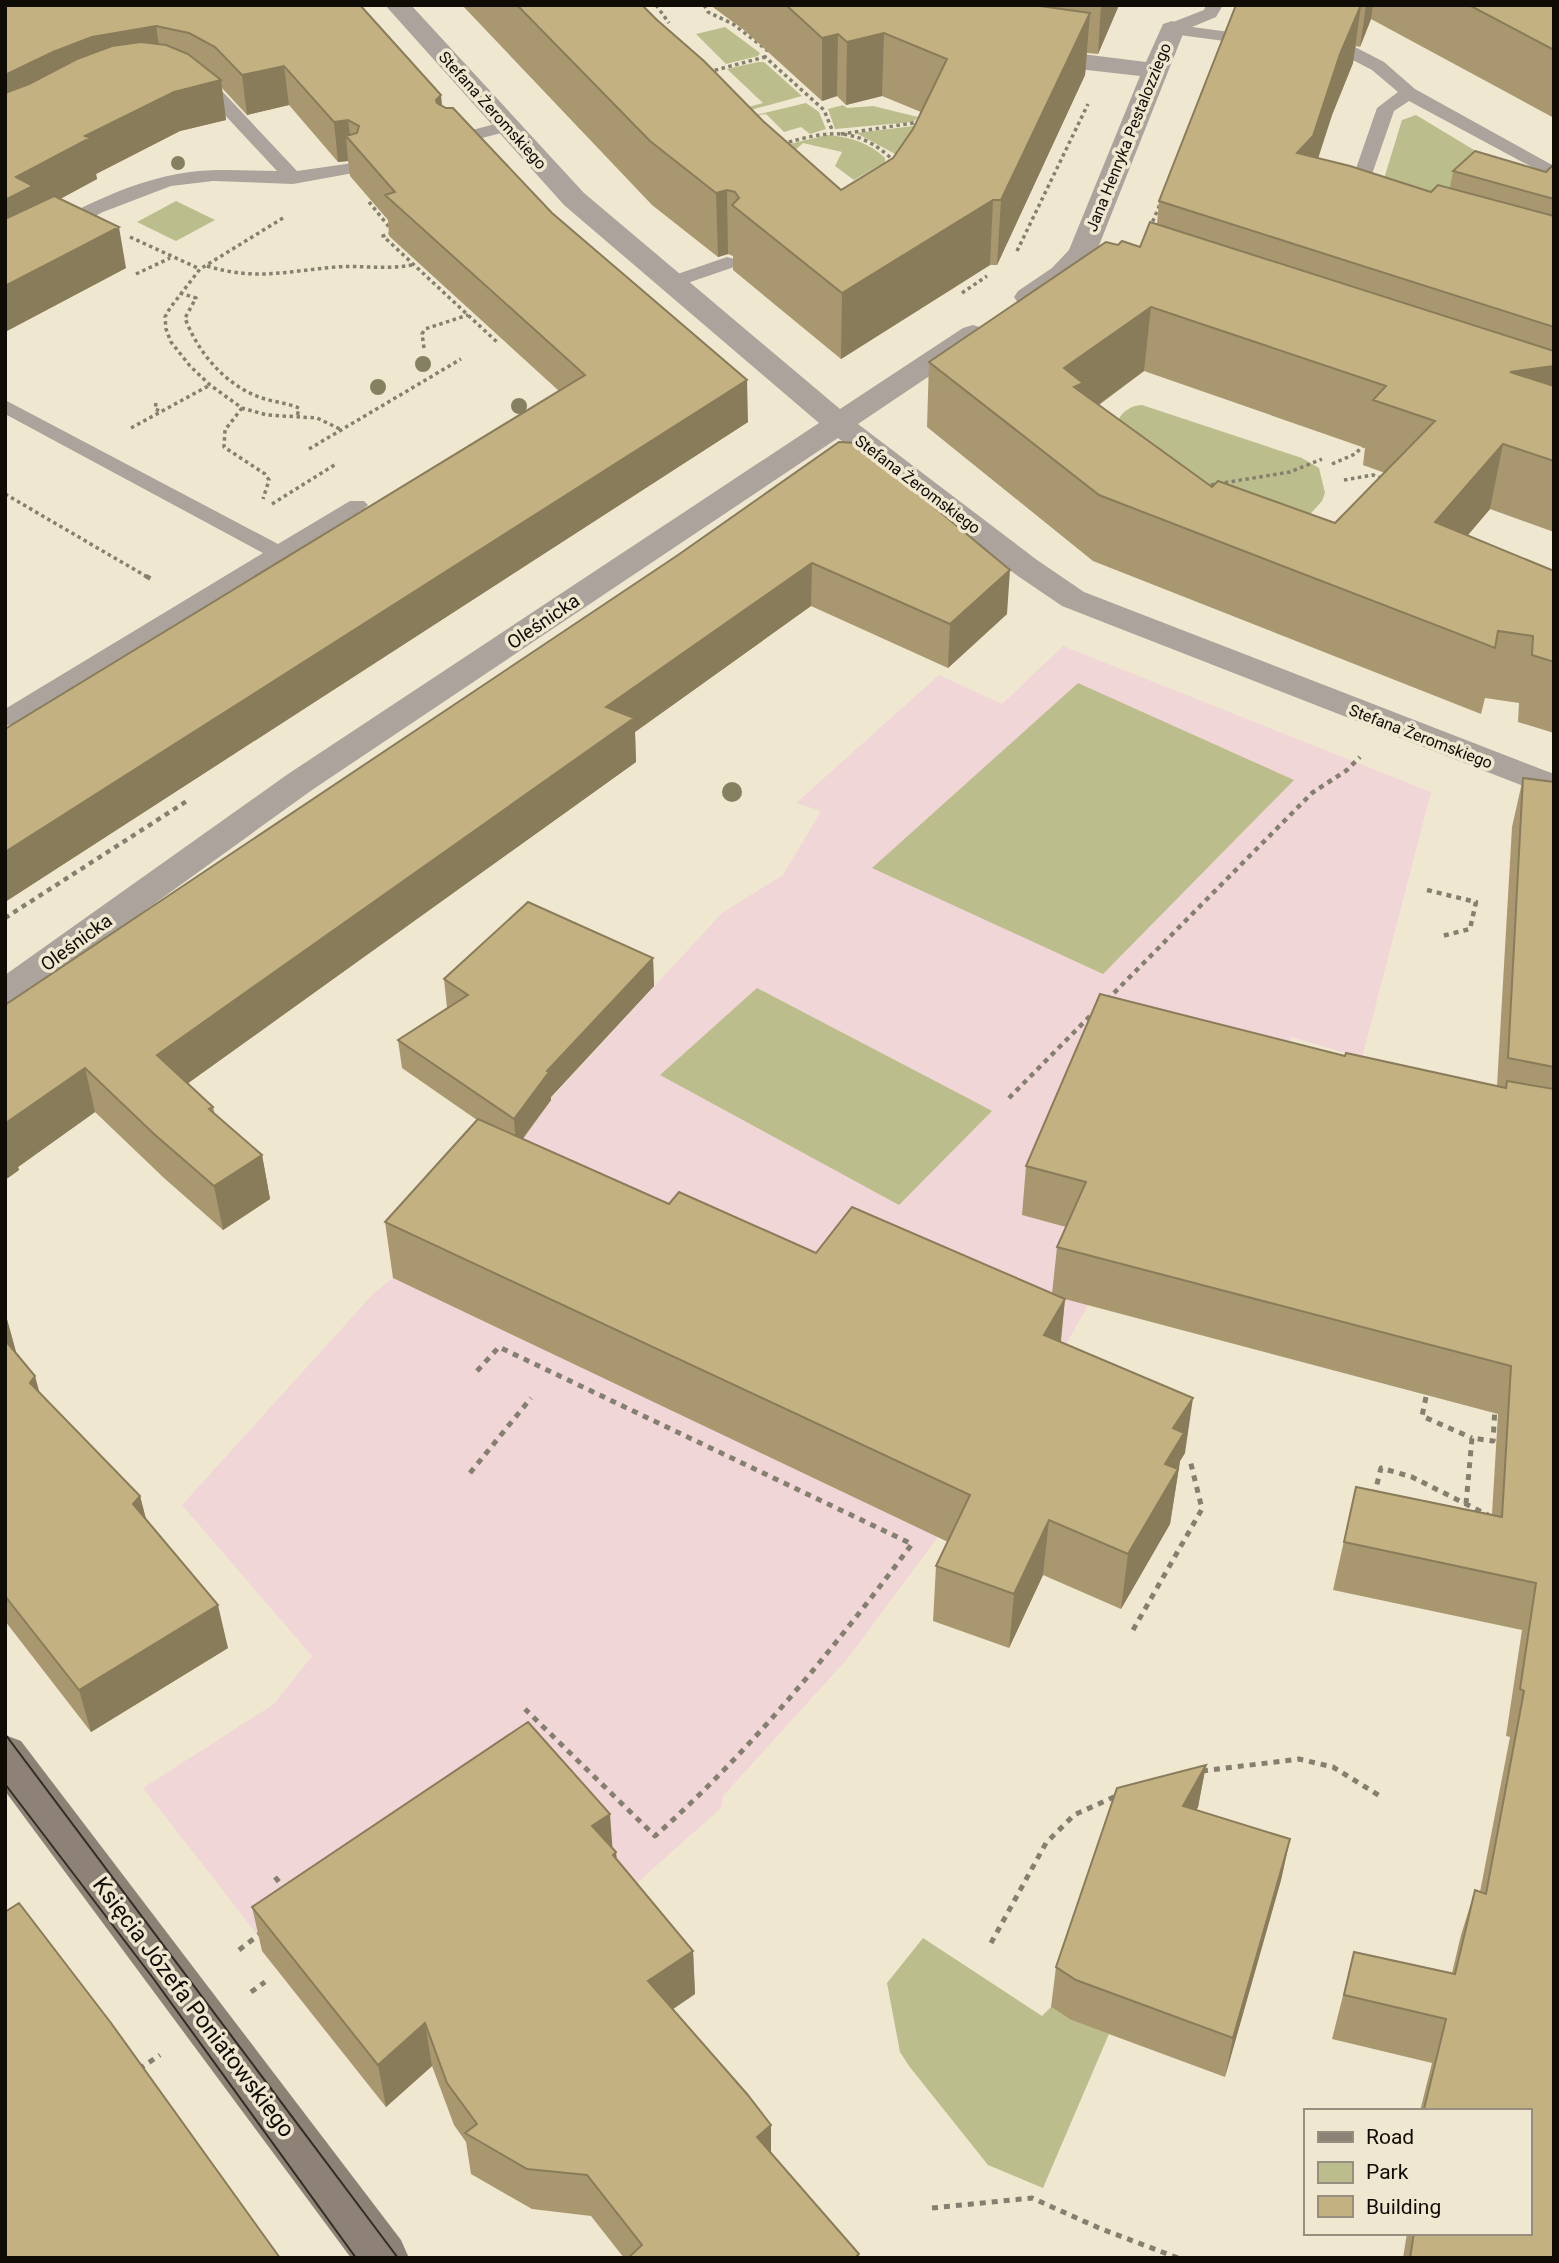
<svg xmlns="http://www.w3.org/2000/svg" width="1559" height="2263" font-family="Roboto,sans-serif">
  <style>
    .education { fill: #f1d6d7 }
    .green { fill: #bbbe8c }
    .lines { fill: none; stroke-linecap: round; stroke-linejoin: round }
    .path-far2 { stroke: #857f6f; stroke-width: 3.5; stroke-dasharray: 3.5 3.5; stroke-linecap: butt }
    .path-far1 { stroke: #857f6f; stroke-width: 4.5; stroke-dasharray: 5 5; stroke-linecap: butt }
    .path { stroke: #857f6f; stroke-width: 5; stroke-dasharray: 6 6; stroke-linecap: butt }
    .lane { fill: #aba39c; fill-rule: evenodd }
    .street { fill: #aba39c; fill-rule: evenodd }
    .secondary { fill: #8e8277; fill-rule: evenodd }
    .tram { stroke: #322e24; stroke-width: 2 }
    .tree { fill: #858160 }
    .wall { fill: #a9986f; fill-rule: evenodd }
    .shaded-wall { fill: #897c5a }
    .building { fill: #c4b181; stroke: #897c5a; stroke-width: 2; fill-rule: evenodd }
    .labels { text-anchor: middle; stroke-width: 7; stroke-linejoin: round; paint-order: stroke }
    .far-street-label { font-size: 16px; fill: #0f0c05; stroke: #f0e7d0 }
    .street-label { font-size: 19px; fill: #0f0c05; stroke: #f0e7d0 }
    .near-street-label { font-size: 23px; fill: #0f0c05; stroke: #f0e7d0 }
  </style>
  <rect width="100%" height="100%" fill="#f0e7d0"/>
  <!-- education -->
  <path class="education" d="M1063 646 1431 792 1362 1058 1291 1037 1268 1088 1111 1266 1033 1401 946 1540 938 1537 848 1658 723 1796 721 1808 386 2107 262 1951 267 1947 143 1788 274 1704 312 1656 182 1505 373 1294 393 1278 565 1083 722 913 783 875 821 811 796 803 939 675 1002 704Z"/>
  <!-- green -->
  <path class="green" d="M725 27 760 53 758 56 726 64 696 34Z
    M758 62H764L802 96 736 114 733 111 763 103 727 69Z
    M806 103 819 112 826 129 810 134 801 127 784 132 766 114 743 118Z
    M843 105 847 108 873 106 918 117 913 122 835 129 828 109Z
    M1416 115 1504 168 1433 220 1378 198 1402 120Z
    M913 126H927L897 155 856 133Z
    M827 135C848 136 870 143 885 158V162L854 180 835 166 842 152 803 143 788 157 773 148Z
    M176 201 215 220 176 241 137 222Z
    M1142 405 1302 458 1319 468 1325 493 1322 501 1295 531 1234 508 1118 420C1124 410 1131 406 1142 405Z
    M1078 683 1294 780 1103 974 872 868Z
    M757 988 981 1105 992 1111 899 1205 660 1075Z
    M923 1938 1042 2016 1051 2007 1071 2020 1109 2034 1043 2188 988 2165 909 2066 900 2052 887 1983Z"/>
  <g class="lines">
    <!-- path-far2 -->
    <path class="path-far2" d="M656 5 669 23
      M704 5 708 12 733 24 767 50 765 57 824 110 833 132
      M708 72 765 57
      M841 134 920 122
      M782 144C827 131 856 125 893 160L889 162
      M369 202 390 228
      M283 218 200 269 170 308 165 317 166 329 171 342 190 366 210 385 242 408 267 415 317 418 342 430
      M1150 228 1160 204
      M392 233 383 236 498 343
      M130 237 200 269
      M1017 251 1088 104
      M207 266C255 281 288 271 336 267 362 265 386 270 412 265
      M136 274 170 258
      M180 293 196 298 185 318C198 353 226 386 262 398 274 402 287 403 299 408L297 417
      M962 293 987 276
      M424 348 422 334 425 329 468 315
      M156 403 155 409 160 411
      M242 408 225 430 224 447 265 474 269 480 263 499
      M131 428 210 385
      M309 449 461 359
      M1332 464 1355 454 1366 443
      M1344 480 1373 475 1384 479
      M1204 486 1290 472 1322 459
      M5 494 149 578
      M272 504 336 464"/>
    <!-- path-far1 -->
    <path class="path-far1" d="M146 576 153 580
      M1427 890 1476 902 1470 929 1442 936
      M5 918 190 799
      M1107 1000 1312 793 1347 770 1360 757
      M1009 1098 1093 1013"/>
    <!-- path -->
    <path class="path" d="M477 1371 499 1347 912 1544C834 1648 752 1750 655 1836L525 1709
      M1426 1397 1422 1416 1472 1438
      M470 1473 531 1398
      M1374 1496 1381 1468 1412 1477 1488 1515
      M1466 1504 1472 1438 1493 1441 1495 1407
      M1133 1630 1202 1509 1190 1460
      M1202 1771 1299 1759 1333 1767 1380 1796
      M275 1877 285 1889
      M991 1943 1046 1843 1074 1815 1116 1796
      M239 1950 261 1933
      M251 1992 265 1982
      M139 2069 160 2055
      M932 2208 1032 2198 1099 2228 1178 2258"/>
    <!-- lane -->
    <path class="lane" d="M1206 5H1223L1216 17 1192 27 1245 34 1248 38 1245 42 1239 43 1172 34 1163 29 1168 24 1204 10Z
      M1319 43 1357 48 1384 62 1415 89 1554 166V179L1409 101 1394 111 1362 203 1353 209 1346 207 1344 203 1377 108 1398 92 1372 70 1347 57 1313 52 1310 48 1313 44Z
      M198 78 221 90 297 171 353 163 362 168 359 172 293 184 213 181 171 186 103 212 5 262V248C64 217 123 181 190 172 219 168 248 171 277 171L209 98 189 83 192 79Z
      M507 121 513 122 516 126 513 130 451 146 442 141 445 137Z
      M727 257 734 259 737 263 734 267 673 288 663 282 666 278Z
      M5 400 278 544 350 501H364L368 505 364 509 13 724 5 726V709L263 553 5 414Z"/>
    <!-- street -->
    <path class="street" d="M385 5H411L584 193 840 409 963 328 973 325 983 328 987 334 983 340 858 424 1037 560 1084 592 1554 774V798L1062 606 1015 574 838 438 312 790 18 1002 5 1006V975L288 774 819 423 564 205Z
      M1172 21 1181 24 1185 29 1096 253C1081 275 1046 310 1018 303L1014 297 1018 291 1052 268 1069 250 1140 76 1034 64 1025 61 1021 56 1025 51 1034 48 1146 62 1163 24Z"/>
    <!-- secondary -->
    <path class="secondary" d="M5 1735 21 1741 401 2240 409 2258H351L5 1791Z"/>
    <!-- tram -->
    <path class="tram" d="M5 1734 398 2258
      M5 1784 153 1978 356 2258"/>
  </g>
  <!-- trees -->
  <g class="tree">
    <circle cx="178" cy="163" r="7"/>
    <circle cx="423" cy="364" r="8"/>
    <circle cx="378" cy="387" r="8"/>
    <circle cx="519" cy="406" r="8"/>
    <circle cx="732" cy="792" r="10"/>
  </g>
  <!-- wall -->
  <path class="wall" d="M5 5H360L442 106 748 422 5 902V729L559 391 389 236 388 220 350 176 348 161 338 162 289 105 247 115 222 88 226 120 180 131 96 174 97 179 60 199 126 268 5 332Z
    M462 5H642L763 121 841 190 893 158 913 129 921 112 882 96 846 105 837 96 822 101 744 30 710 5H1119L1098 54 1087 53 1085 75 997 265H990L841 359 733 270V256L728 254 718 257 652 205Z
    M1236 5H1554V118L1371 19 1360 47 1356 46 1353 63 1332 115 1318 158 1431 192 1450 188 1453 171 1546 172 1554 164V532L1490 509 1468 535 1554 571V733L1518 722 1519 703 1485 698 1481 714 1093 561 927 427 929 362 1118 245 1140 247 1157 224 1159 201ZM1144 371 1365 448 1363 465 1385 473 1335 523 1212 487 1099 405Z
    M839 442 1007 614 948 668 811 606 635 732 636 762 188 1083 213 1107 215 1114 262 1155 270 1199 223 1230 164 1178 95 1112 18 1167 19 1170 5 1180V1005L678 555Z
    M1523 778 1554 782V2258H1403L1407 2233H1529V2111H1420L1432 2063 1332 2039 1354 1952 1452 1973 1461 1935 1475 1890 1480 1892 1510 1737 1506 1736 1522 1630 1333 1590 1356 1487 1492 1514 1498 1414 1061 1298 1065 1299 1061 1342 1185 1453 1180 1461 1170 1524 1121 1609 1043 1575 1009 1648 933 1621 936 1566 948 1542 393 1278 385 1222 477 1120 402 1068 398 1040 447 1008 444 979 653 958 654 986 551 1097V1100L523 1139 669 1204 816 1253 1052 1294 1057 1247 1066 1227 1022 1215 1026 1166 1345 1056 1497 1086 1512 827Z
    M5 1312 16 1352V1353L39 1392 140 1496 146 1519 228 1648 91 1732 5 1621Z
    M1206 1765 1198 1807 1196 1810 1290 1839 1281 1880 1225 2077 1071 2020 1051 2007 1056 1967Z
    M616 1852 617 1860 693 1951 695 1994 673 2009 771 2152 859 2254V2258H624L591 2216 532 2209 471 2174 466 2142 454 2125 432 2066 386 2107 262 1951 252 1907Z"/>
  <!-- shaded-wall -->
  <path class="shaded-wall" d="M1101 5H1119L1098 54Z
    M1361 5 1353 63 1332 115 1305 199 1297 153Z
    M1366 5H1373L1371 19 1360 47Z
    M1090 13 1085 75 997 265 1001 200Z
    M156 26 162 65 5 118V75L53 52 92 37Z
    M884 33 882 96 846 105 847 42Z
    M838 34 837 96 822 101V38Z
    M284 66 289 105 247 115 242 75Z
    M221 80 226 120 180 131 96 174 97 179 38 211 5 245V200L16 177 85 136 174 92Z
    M441 95 445 134 436 100Z
    M348 120 351 142 346 136 348 161 338 162 334 122Z
    M727 190 728 254 718 257 716 193Z
    M993 200 990 265 841 359 842 293Z
    M119 227 126 268 5 332V286Z
    M1151 307 1144 371 1080 418 1064 368Z
    M1554 366V430L1510 372Z
    M747 380 748 422 5 902V852Z
    M1503 444 1490 509 1423 588 1435 522Z
    M812 563 811 606 635 732 636 762 166 1099 157 1055 606 707Z
    M1010 570 1007 614 948 668 950 624Z
    M653 958 654 986 551 1097V1100L516 1147 514 1119 547 1071Z
    M85 1068 95 1112 18 1167 19 1170 5 1180 6 1123Z
    M262 1155 270 1199 223 1230 214 1186Z
    M1065 1299 1059 1355 1044 1335Z
    M5 1312 16 1352 5 1359Z
    M35 1376 47 1420 30 1383Z
    M1193 1398 1185 1453 1180 1461 1170 1524 1121 1609 1128 1554 1165 1464 1173 1428Z
    M140 1496 151 1539 133 1504Z
    M1049 1520 1043 1575 1009 1648 1014 1594Z
    M218 1605 228 1648 91 1732 79 1690Z
    M1206 1765 1198 1807 1175 1847 1183 1806Z
    M610 1814 613 1855 616 1852 619 1896 592 1826Z
    M1290 1839 1281 1880 1225 2077 1233 2038Z
    M693 1951 695 1994 651 2024 648 1981Z
    M425 2023 432 2066 386 2107 378 2065Z
    M771 2125V2166L757 2137Z"/>
  <!-- building -->
  <path class="building" d="M5 5H360L441 95 436 100 437 103 446 108H453L552 213 747 380 5 852V729L585 375 385 195 395 192 346 136 357 133 359 126 348 120 334 122 284 66 242 75 215 47 189 33 156 26 92 37 53 52 5 75Z
    M517 5H642L657 20 704 61 763 121 841 190 893 158 913 129 947 59 884 33 847 42 838 34 822 38 786 5H1033L1090 13 1001 200H993L842 293 732 205 739 198 735 192 727 190 716 193 650 141Z
    M1236 5H1361L1340 54 1313 136 1297 153 1350 166 1431 192 1438 185 1554 216V327L1159 201Z
    M1469 5H1554V50Z
    M141 42 166 45 188 54 221 80 174 92 85 136 90 138 16 177 33 186 5 200V93L29 84 77 59 112 46Z
    M1475 151 1546 172 1554 164V199L1453 171Z
    M54 196 119 227 5 286V219Z
    M1150 222 1554 351V366L1510 372 1554 386V461L1503 444 1435 522 1554 571V662L1532 655 1533 636 1498 631 1495 648 1099 495 929 362 1106 242 1118 245 1122 241 1140 247ZM1151 307 1386 386 1373 400 1435 421 1335 523 1218 481 1212 487 1074 387 1083 383 1064 368Z
    M839 442 857 443 1010 570 950 624 812 563 606 707 634 718 157 1055 213 1107 209 1109 262 1155 214 1186 154 1134 85 1068 6 1123 7 1126 5 1128V1005L678 555Z
    M1523 778 1554 782V1067L1508 1058Z
    M528 902 653 958 547 1071 549 1072 514 1119 398 1040 468 995 444 979Z
    M1100 994 1345 1056 1346 1053 1506 1088 1507 1081 1554 1089V2258H1410L1414 2233H1529V2111H1434L1424 2109 1446 2019 1344 1995 1354 1952 1455 1974 1475 1890 1486 1894 1524 1691 1520 1689 1536 1583 1344 1542 1356 1487 1502 1517 1511 1366 1057 1247 1086 1182 1026 1166Z
    M478 1119 669 1204 679 1192 816 1253 852 1207 1065 1299 1044 1335 1193 1398 1173 1428 1184 1433 1165 1464 1178 1469 1128 1554 1049 1520 1014 1594 936 1566 970 1495 385 1222Z
    M5 1340 35 1376 30 1383 140 1496 133 1504 218 1605 79 1690 5 1596Z
    M528 1722 610 1814 592 1826 616 1852 613 1855 693 1951 648 1981 747 2094 771 2125 757 2137 859 2254 855 2258H628L642 2245 587 2175 527 2169 465 2133 477 2124 447 2083 425 2023 378 2065 252 1907Z
    M1206 1765 1183 1806 1290 1839 1233 2038 1076 1980 1056 1967 1117 1788Z
    M19 1903 111 2023 280 2258H5V1912Z"/>
  <g class="labels">
    <!-- far-street labels -->
    <g class="far-street-label">
      <text transform="translate(493 110) rotate(48)" y="6">Stefana Żeromskiego</text>
      <text transform="translate(1128 137) rotate(-68)" y="6">Jana Henryka Pestalozziego</text>
      <text transform="translate(918 484) rotate(37)" y="6">Stefana Żeromskiego</text>
      <text transform="translate(1421 736) rotate(21)" y="6">Stefana Żeromskiego</text>
    </g>
    <!-- street labels -->
    <g class="street-label">
      <text transform="translate(543 621) rotate(-34)" y="7">Oleśnicka</text>
      <text transform="translate(76 942) rotate(-36)" y="7">Oleśnicka</text>
    </g>
    <!-- near-street labels -->
    <g class="near-street-label">
      <text transform="translate(194 2007) rotate(53)" y="8">Księcia Józefa Poniatowskiego</text>
    </g>
  </g>
  <!-- border -->
  <rect width="1559" height="2263" fill="none" stroke="#0f0c05" stroke-width="14"/>
  <!-- legend -->
  <rect x="1304" y="2109" width="228" height="126" fill="#f0e7d0" stroke="#968f7f" stroke-width="2"/>
  <rect x="1318" y="2132" width="35" height="10" fill="#8e8277" stroke="#968f7f" stroke-width="2"/>
  <text x="1366" y="2144" font-size="21" fill="#0f0c05">Road</text>
  <rect x="1318" y="2162" width="35" height="21" fill="#bbbe8c" stroke="#968f7f" stroke-width="2"/>
  <text x="1366" y="2179" font-size="21" fill="#0f0c05">Park</text>
  <rect x="1318" y="2196" width="35" height="21" fill="#c4b181" stroke="#968f7f" stroke-width="2"/>
  <text x="1366" y="2214" font-size="21" fill="#0f0c05">Building</text>
</svg>
